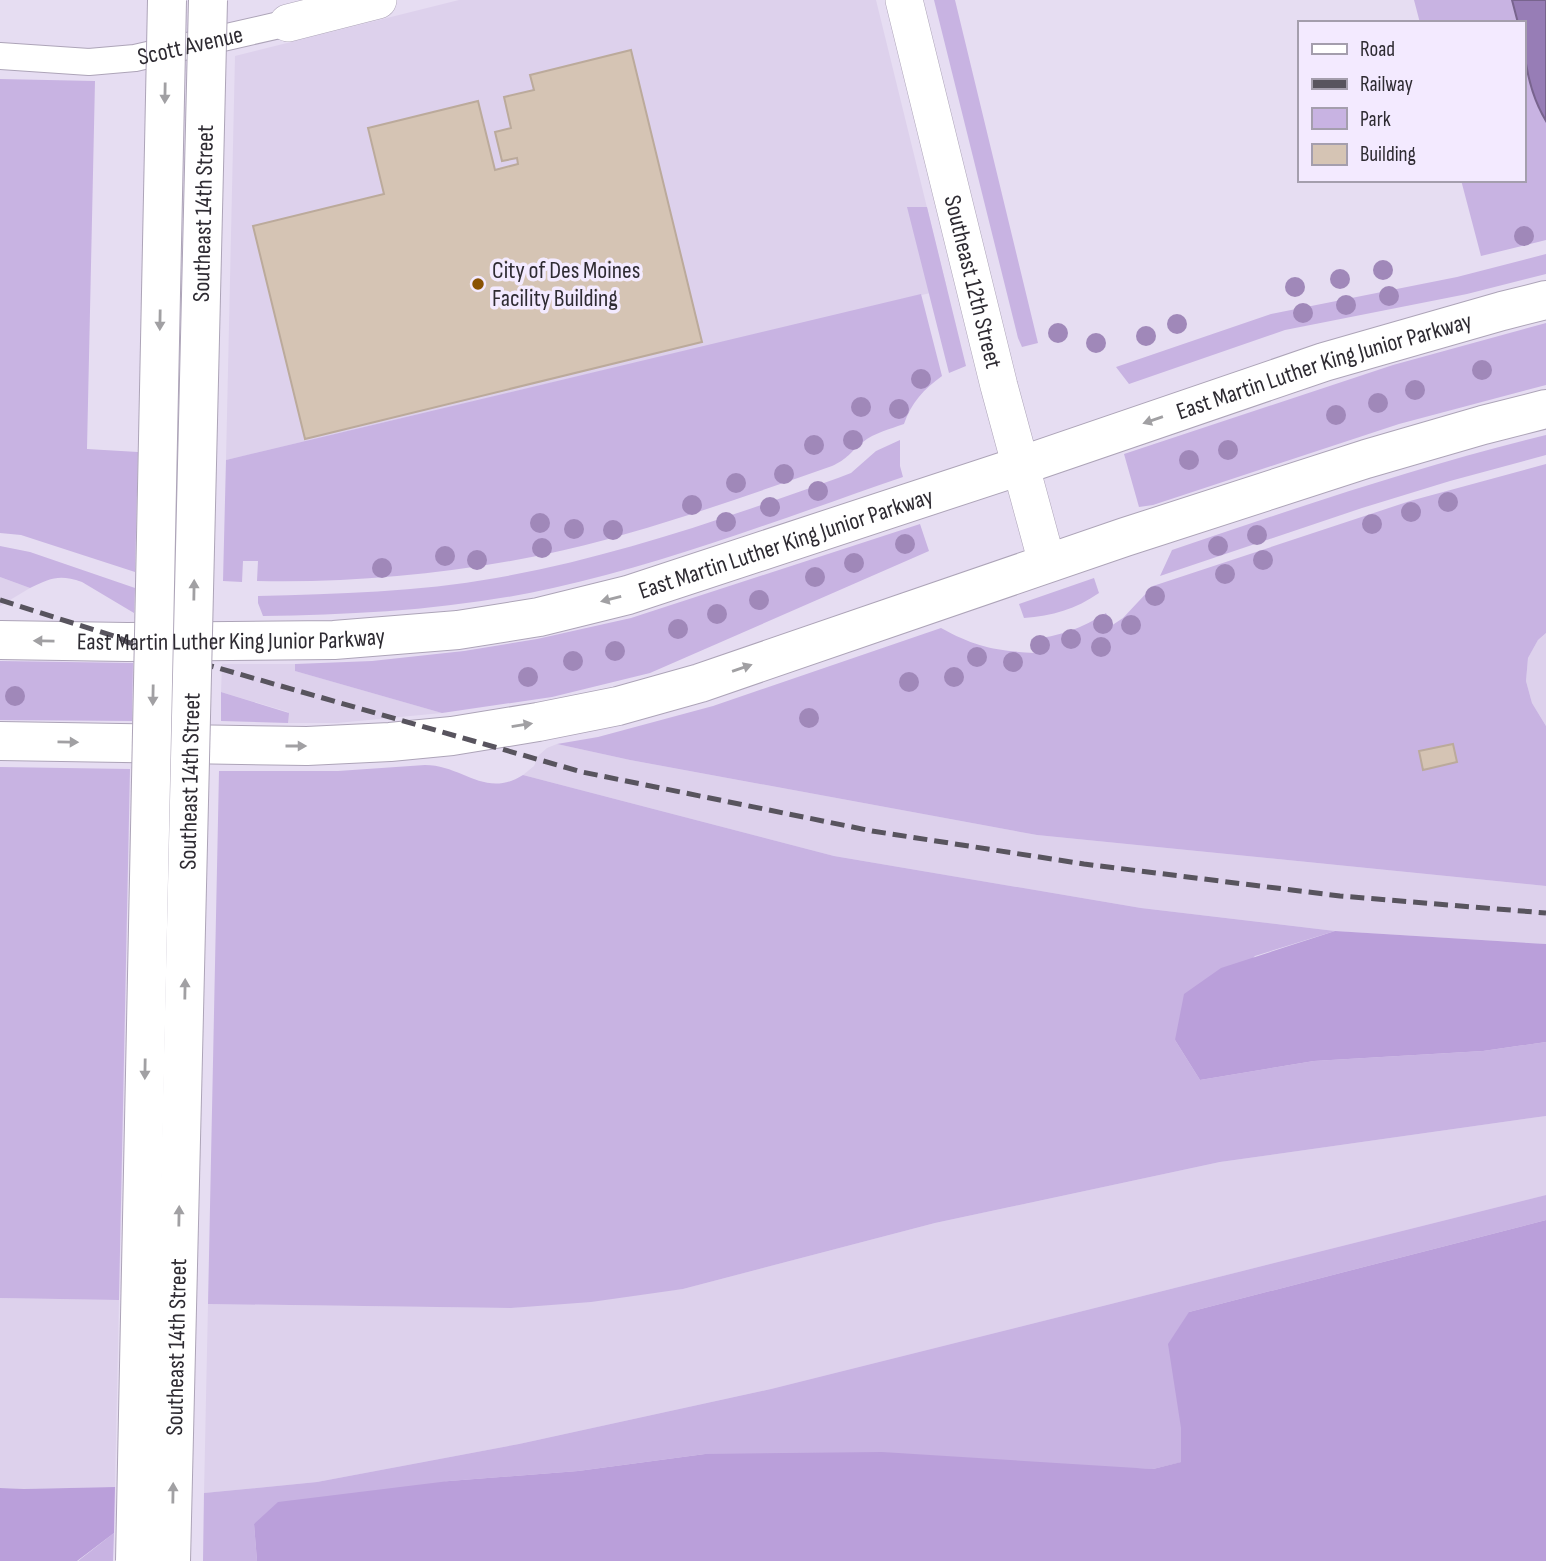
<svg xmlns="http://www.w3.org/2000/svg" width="1546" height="1561" font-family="'Sofia Sans Condensed',sans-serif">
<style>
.built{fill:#ddd1ec}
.green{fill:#c8b3e2}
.forest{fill:#ba9fda}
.water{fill:#977db6;stroke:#78648e;stroke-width:2}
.building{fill:#d5c4b4;stroke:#bbaa9b;stroke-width:2}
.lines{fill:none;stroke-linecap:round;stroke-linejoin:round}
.street-casing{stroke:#ada4b8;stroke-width:28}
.secondary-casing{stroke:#ada4b8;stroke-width:38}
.primary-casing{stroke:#ada4b8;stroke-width:40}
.street{stroke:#fff;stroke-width:26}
.secondary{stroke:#fff;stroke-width:37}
.primary{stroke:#fff;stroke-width:38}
.rail{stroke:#58545e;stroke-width:5;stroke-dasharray:14 7;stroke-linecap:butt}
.primary-bridge-casing{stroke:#ada4b8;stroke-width:40;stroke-linecap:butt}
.primary-bridge{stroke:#fff;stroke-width:38}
.tree{fill:#a088b9}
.oneway{fill:#a1a0a3}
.poi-dot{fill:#895204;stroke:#f3eaff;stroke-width:2.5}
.labels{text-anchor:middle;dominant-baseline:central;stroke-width:7;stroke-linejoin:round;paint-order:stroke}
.street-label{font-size:24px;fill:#2e2b32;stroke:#f3eaff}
.poi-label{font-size:24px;fill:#2e2b32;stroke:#f3eaff;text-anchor:start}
</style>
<rect width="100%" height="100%" fill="#e6ddf2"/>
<path class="built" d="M459,0H876L947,289L226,460L235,56Z
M0,577L30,588L0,606Z
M1546,633V726L1532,703L1526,681L1528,658L1538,640Z
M222,664H295V671L442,713L337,723H288V712L221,692Z
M557,744L630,760L1037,835L1546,886V944L1335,931L1141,908L834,856L523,775L534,766L539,755L547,748Z
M1546,1116V1195L771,1389L519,1444L317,1482L204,1493L208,1304L511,1308L683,1289L935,1223L1220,1162Z
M0,1298L119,1300L115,1487L24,1489L0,1488Z"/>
<path class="green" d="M934,0H955L1038,343L1022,347L1018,338Z
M1414,0H1546V240L1481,256L1461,180H1523V23H1420Z
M0,79L95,81L87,449L138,452L135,572L21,535L0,533Z
M907,207H927L966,366L949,373Z
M1546,254V274L1467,294L1285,330L1129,384L1116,367L1271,314L1457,277Z
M921,294L942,376C924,389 911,403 904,424C890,429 874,433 863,442C850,452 848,459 832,466C737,499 641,534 542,555C448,574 353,583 257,581L258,561H243L242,582L223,581L226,460Z
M1546,323V385L1399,424L1153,505L1139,507L1124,454L1393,365Z
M1546,435V455L1450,481L1362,508L1160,576L1172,550C1296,508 1419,466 1546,435Z
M900,440V466L903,477C789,516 671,562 553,588C460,609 359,615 263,616L258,603V596C338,594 418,592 496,578C614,557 726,518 838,478L851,473L876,451Z
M1546,464V633L1538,640L1528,658L1526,681L1532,703L1546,726V886L1037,835L630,760L557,744L598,737L713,706L941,628C975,647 997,651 1035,653L1031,639C1058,637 1083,628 1106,613L1111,626L1123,618L1153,586L1410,501Z
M920,524L929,551L650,673L552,697L442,713L295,671V664L372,661L464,651L537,639L631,618Z
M0,546L30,552L135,588L134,613L82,582C59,574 51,578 30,588L0,577Z
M1094,578L1099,593C1076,609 1052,616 1024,618L1019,604Z
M0,661L133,663L132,721L0,720Z
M221,692L289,713L288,723L221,721Z
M425,765C463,765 485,799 523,775L834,856L1141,908L1335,931L1255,956L1175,1040L1200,1080L1314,1061L1483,1051L1546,1042V1116L1220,1162L935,1223L683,1289L591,1302L511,1308L208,1304L219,771H338Z
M0,767L130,769L119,1300L0,1298Z
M1546,1195V1220L1189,1312L1181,1428L1182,1462L1153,1469L705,1454L578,1471L449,1481L254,1524L257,1561H203L204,1493L317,1482L519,1444L771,1389Z
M114,1533L113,1561H77H78Z"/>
<path class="forest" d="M1335,931L1546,944V1042L1483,1051L1314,1061L1200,1080L1175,1040L1184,994L1221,968Z
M1546,1220V1561H257L254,1524L278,1502L449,1481L578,1471L705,1454L882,1452L1153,1469L1181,1462V1428L1168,1344L1189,1312Z
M115,1487L114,1533L77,1561H0V1488L24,1489Z"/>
<path class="water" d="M1512,0H1546V121C1529,93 1523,56 1523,23H1518Z"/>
<path class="building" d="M631,50L702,342L305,439L253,226L384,194L368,128L478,101L495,170L518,164L517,158L502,161L495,132L511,128L504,97L534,90L530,75Z
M1453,744L1457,762L1423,770L1419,751Z"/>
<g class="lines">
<g class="street-casing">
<g id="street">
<path id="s1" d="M0,56L89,62L135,58L288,23"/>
</g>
</g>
<g class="secondary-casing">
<g id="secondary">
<path id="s2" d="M904,0L999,386L1047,563"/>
<path d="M288,23L378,0"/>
</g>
</g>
<g class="primary-casing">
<g id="primary">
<path id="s3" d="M0,640L127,642L334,640L458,630L539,617L628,595L1020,466L1324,362L1502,311L1546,300"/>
<path d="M0,741L307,746L390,742L452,736L538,722L618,706L700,683L1125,537L1366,459L1483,425L1546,409"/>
</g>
</g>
<use href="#street" class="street"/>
<use href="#secondary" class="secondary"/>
<use href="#primary" class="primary"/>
<path class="rail" d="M0,600L120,638L127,642L582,772L872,831L1084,864L1340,896L1546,913"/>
<g class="primary-bridge-casing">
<g id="primary-bridge">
<path d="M135,1561L167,0"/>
<path id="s4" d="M171,1561L208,0"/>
</g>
</g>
<use href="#primary-bridge" class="primary-bridge"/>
</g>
<g class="tree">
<circle cx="1524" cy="236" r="10"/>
<circle cx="1383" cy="270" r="10"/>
<circle cx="1340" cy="279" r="10"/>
<circle cx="1295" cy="287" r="10"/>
<circle cx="1389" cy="296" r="10"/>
<circle cx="1346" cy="305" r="10"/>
<circle cx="1303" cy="313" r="10"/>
<circle cx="1177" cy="324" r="10"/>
<circle cx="1058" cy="333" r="10"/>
<circle cx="1146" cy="336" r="10"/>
<circle cx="1096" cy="343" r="10"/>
<circle cx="1482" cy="370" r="10"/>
<circle cx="921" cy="379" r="10"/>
<circle cx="1415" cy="390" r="10"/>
<circle cx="1378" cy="403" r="10"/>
<circle cx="861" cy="407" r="10"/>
<circle cx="899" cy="409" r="10"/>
<circle cx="1336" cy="415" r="10"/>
<circle cx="853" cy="440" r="10"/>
<circle cx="814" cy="445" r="10"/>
<circle cx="1228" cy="450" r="10"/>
<circle cx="1189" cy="460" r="10"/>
<circle cx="784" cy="474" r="10"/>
<circle cx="736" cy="483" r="10"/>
<circle cx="818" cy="491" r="10"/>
<circle cx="1448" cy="502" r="10"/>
<circle cx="692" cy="505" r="10"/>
<circle cx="770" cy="507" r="10"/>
<circle cx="1411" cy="512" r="10"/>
<circle cx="726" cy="522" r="10"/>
<circle cx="540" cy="523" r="10"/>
<circle cx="1372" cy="524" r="10"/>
<circle cx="574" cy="529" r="10"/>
<circle cx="613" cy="530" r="10"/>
<circle cx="1257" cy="535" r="10"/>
<circle cx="905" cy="544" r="10"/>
<circle cx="1218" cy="546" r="10"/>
<circle cx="542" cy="548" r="10"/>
<circle cx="445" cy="556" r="10"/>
<circle cx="477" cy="560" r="10"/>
<circle cx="1263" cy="560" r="10"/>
<circle cx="854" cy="563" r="10"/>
<circle cx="382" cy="568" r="10"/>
<circle cx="1225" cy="574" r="10"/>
<circle cx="815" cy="577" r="10"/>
<circle cx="1155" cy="596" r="10"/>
<circle cx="759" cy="600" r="10"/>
<circle cx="717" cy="614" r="10"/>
<circle cx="1103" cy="624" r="10"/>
<circle cx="1131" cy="625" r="10"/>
<circle cx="678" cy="629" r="10"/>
<circle cx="1071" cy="639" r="10"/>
<circle cx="1040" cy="645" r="10"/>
<circle cx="1101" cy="647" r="10"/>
<circle cx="615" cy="651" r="10"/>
<circle cx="977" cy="657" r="10"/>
<circle cx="573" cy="661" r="10"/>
<circle cx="1013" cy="662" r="10"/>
<circle cx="528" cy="677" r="10"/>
<circle cx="954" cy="677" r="10"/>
<circle cx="909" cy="682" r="10"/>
<circle cx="15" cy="696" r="10"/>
<circle cx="809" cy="718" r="10"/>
</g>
<defs><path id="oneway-solid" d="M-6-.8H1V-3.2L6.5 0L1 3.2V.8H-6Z" transform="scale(1.75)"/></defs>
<g class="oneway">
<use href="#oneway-solid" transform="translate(165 93) rotate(91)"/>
<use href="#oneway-solid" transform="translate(160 320) rotate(91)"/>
<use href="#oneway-solid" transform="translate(1153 420) rotate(161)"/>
<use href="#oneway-solid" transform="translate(194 590) rotate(-89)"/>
<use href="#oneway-solid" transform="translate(611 599) rotate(166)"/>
<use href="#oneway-solid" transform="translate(44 641) rotate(-179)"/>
<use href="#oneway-solid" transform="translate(742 668) rotate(-19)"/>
<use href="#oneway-solid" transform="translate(153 695) rotate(91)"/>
<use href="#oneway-solid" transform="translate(522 725) rotate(-9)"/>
<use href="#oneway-solid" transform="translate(68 742) rotate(1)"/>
<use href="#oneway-solid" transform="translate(296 746)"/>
<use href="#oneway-solid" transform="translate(185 989) rotate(-89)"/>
<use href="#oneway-solid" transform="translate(145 1069) rotate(91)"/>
<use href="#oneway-solid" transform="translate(179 1216) rotate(-89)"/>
<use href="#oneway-solid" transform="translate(173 1493) rotate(-89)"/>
</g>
<circle class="poi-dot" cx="478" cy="284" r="7"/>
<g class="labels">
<g class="street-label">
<text stroke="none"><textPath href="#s1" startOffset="192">Scott Avenue</textPath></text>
<text stroke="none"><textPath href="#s4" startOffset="1348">Southeast 14th Street</textPath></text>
<text stroke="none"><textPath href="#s2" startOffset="290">Southeast 12th Street</textPath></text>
<text stroke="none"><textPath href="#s3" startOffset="1365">East Martin Luther King Junior Parkway</textPath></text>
<text stroke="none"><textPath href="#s3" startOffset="798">East Martin Luther King Junior Parkway</textPath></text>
<text stroke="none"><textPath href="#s3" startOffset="231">East Martin Luther King Junior Parkway</textPath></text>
<text stroke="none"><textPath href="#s4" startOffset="780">Southeast 14th Street</textPath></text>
<text stroke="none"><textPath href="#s4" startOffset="214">Southeast 14th Street</textPath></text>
</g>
<g class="poi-label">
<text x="492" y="270">City of Des Moines<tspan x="492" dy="28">Facility Building</tspan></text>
</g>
</g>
<rect x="1298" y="21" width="228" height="161" fill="#f3eaff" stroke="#a49ead" stroke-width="2"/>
<rect x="1312" y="44" width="35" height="10" fill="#ffffff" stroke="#a49ead" stroke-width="2"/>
<text x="1360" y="56" font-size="21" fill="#2e2b32">Road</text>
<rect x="1312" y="79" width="35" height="10" fill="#58545e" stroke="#a49ead" stroke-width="2"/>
<text x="1360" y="91" font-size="21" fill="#2e2b32">Railway</text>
<rect x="1312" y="108" width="35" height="21" fill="#c8b3e2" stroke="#a49ead" stroke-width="2"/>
<text x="1360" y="126" font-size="21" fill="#2e2b32">Park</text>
<rect x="1312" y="144" width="35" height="21" fill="#d5c4b4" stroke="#a49ead" stroke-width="2"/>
<text x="1360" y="161" font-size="21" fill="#2e2b32">Building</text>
</svg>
